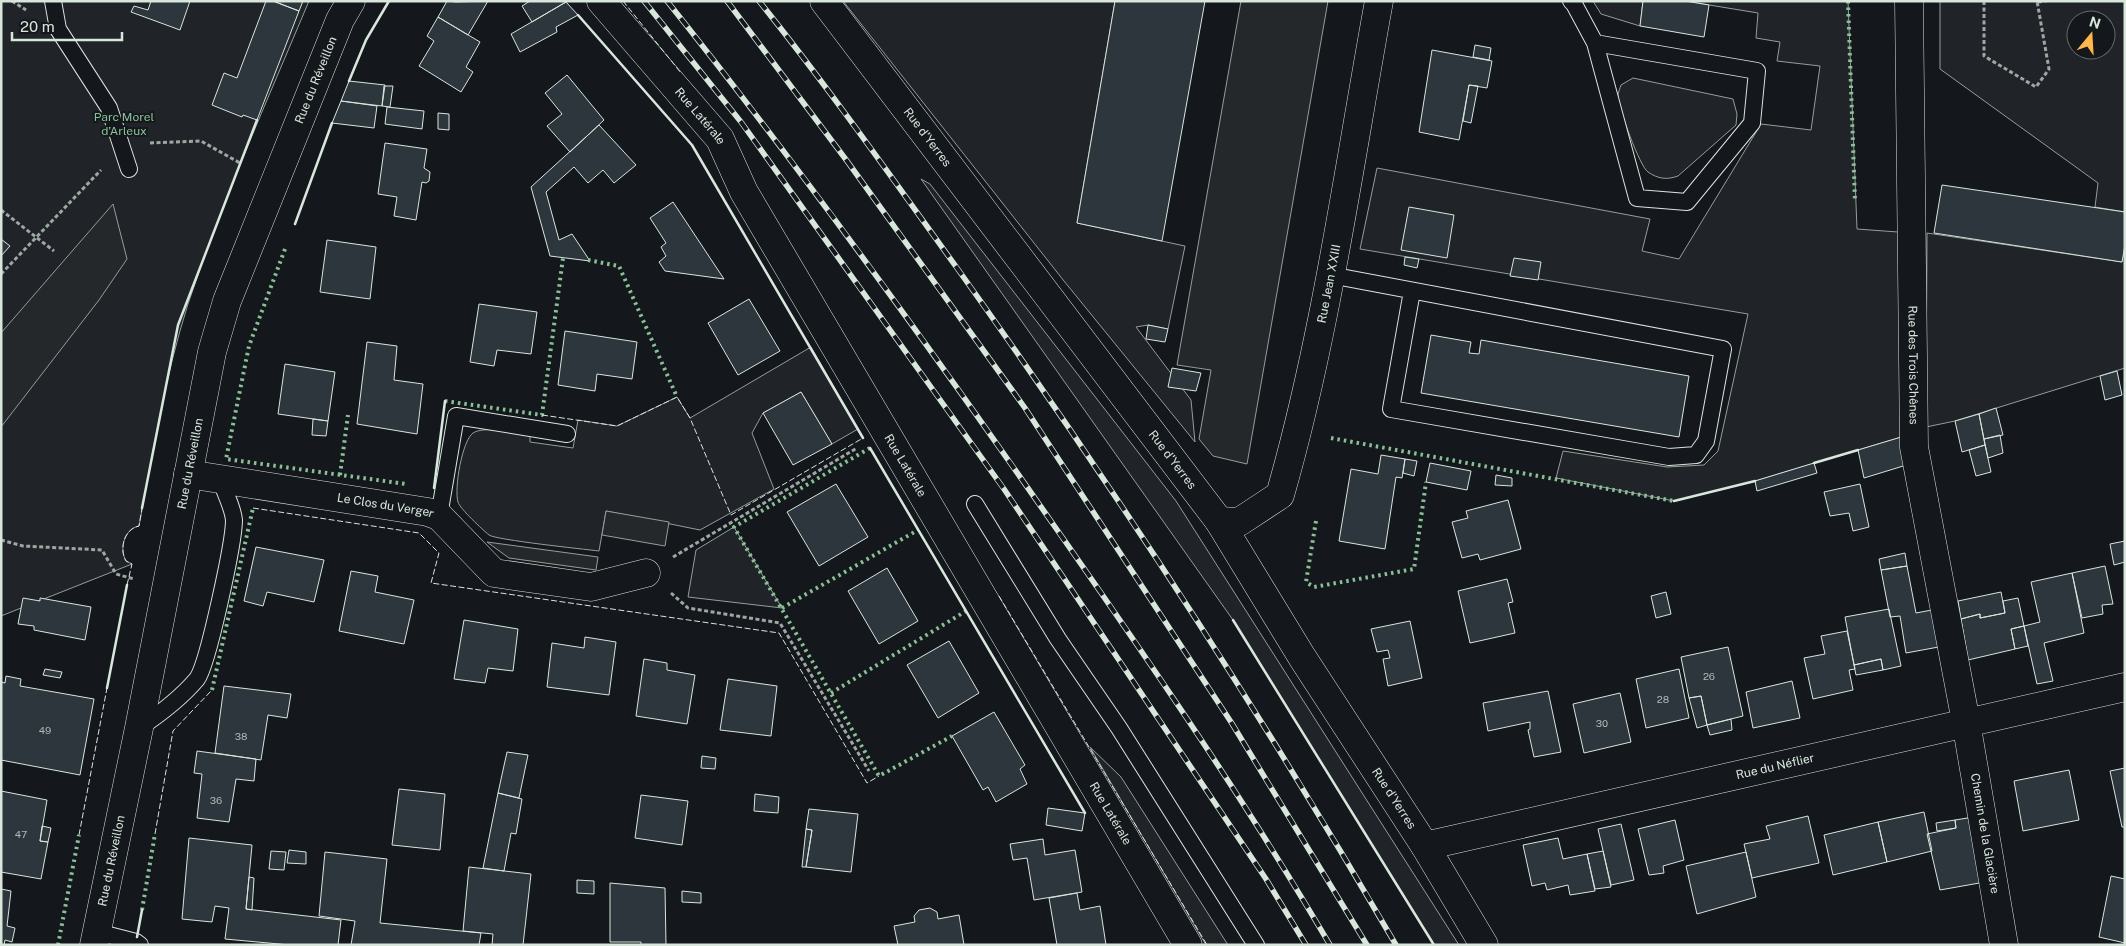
<svg xmlns="http://www.w3.org/2000/svg" width="2126" height="946" font-family="'Public Sans',sans-serif">
<style>
.green{fill:#202428;stroke:#939e99;fill-rule:evenodd}
.parking{fill:#24282b;stroke:#939e99}
.building{fill:#2c363c;stroke:#d8e6dc}
.lines{fill:none;stroke-linecap:round;stroke-linejoin:round}
.lane-casing{stroke:#d8e6dc;stroke-width:18}
.street-casing{stroke:#d8e6dc;stroke-width:29}
.path{stroke:#9da8a2;stroke-width:3;stroke-dasharray:4 2.5;stroke-linecap:butt}
.lane{stroke:#14181c;stroke-width:16}
.street{stroke:#14181c;stroke-width:28}
.rail-casing{stroke:#d8e6dc;stroke-width:5.5}
.rail{stroke:#14181c;stroke-width:4;stroke-dasharray:11;stroke-linecap:butt}
.hedge{stroke:#8ac095;stroke-width:4;stroke-dasharray:2.5 4;stroke-linecap:butt}
.fence{stroke:#d8e6dc;stroke-width:1;stroke-dasharray:6 2.5;stroke-linecap:butt}
.wall{stroke:#d8e6dc;stroke-width:2.5}
.labels{text-anchor:middle;dominant-baseline:central;stroke-width:4;stroke-linejoin:round;paint-order:stroke}
.number-label{font-size:10px;fill:#adbab4}
.street-label{font-size:12px;fill:#d8e6dc;stroke:#14181c}
.park-label{font-size:12px;fill:#8ac095;stroke:#14181c}
</style>
<rect width="100%" height="100%" fill="#14181c"/>
<path class="green" d="M1,1H309C267,101 222,201 188,304C165,376 153,452 139,526C124,529 119,549 126,561L132,564L1,616Z
M843,1H1115L1077,223L1185,246L1168,329L1148,325L1136,327L1191,400L1195,442L1064,281Z
M1593,1H1643L1640,26L1601,14Z
M1685,1H1848L1857,229L1898,232L1908,435L1755,481L1674,501L1556,478L1563,451L1667,467L1704,465L1718,451L1748,314L1360,249L1377,168L1650,219L1642,251L1679,259L1761,124L1811,130L1820,66L1777,61L1780,42L1756,38L1758,13Z
M1940,1H2125V212L2095,207L2098,183L1940,69ZM2076,20H2106V50H2076Z
M1633,78L1733,99L1737,114L1736,125L1678,176C1667,180 1658,179 1648,172C1640,167 1618,107 1618,96C1618,93 1620,88 1621,85Z
M921,179L930,184L1176,501L1459,945H1434L1233,620Z
M1927,233L2122,262L2125,245V368L1955,421L1926,427Z
M811,347L858,429L832,444L801,392L763,413L752,433L774,489L700,530L606,511L599,551C583,549 496,540 489,535C483,530 460,509 458,502C454,489 462,441 473,433C483,426 517,432 530,433V442L573,448L578,420L617,426L677,397L690,418Z
M734,527L782,608L688,597L696,550Z
M1090,747L1121,777L1228,945H1206Z"/>
<path class="parking" d="M1241,1H1328L1247,464L1213,456L1199,439L1211,370L1177,365Z
M113,204L127,259L99,300L1,427V333Z
M606,511L669,522L665,546L602,535Z
M487,542L598,557L596,570L509,558Z"/>
<path class="building" d="M151,1H190L180,30L131,12L134,6L148,10Z
M266,1H273L299,11L257,120L243,115L242,117L212,105L224,73L237,78Z
M273,1H303L299,11Z
M447,1L456,2L488,1L468,35L438,17Z
M530,1H565L566,2L532,22L522,6Z
M1115,1H1205L1162,241L1077,223Z
M1643,1H1685L1709,5L1704,37L1640,26Z
M566,2L578,15L556,27L557,32L520,52L511,34Z
M438,17L480,42L466,67L473,72L461,92L419,66L434,41L427,36Z
M1475,45L1491,48L1489,60L1473,57Z
M1432,50L1492,61L1487,88L1469,85L1459,140L1419,132Z
M567,75L604,120L570,152L547,126L562,114L545,93Z
M349,81L385,85L382,106L341,101Z
M1469,85L1478,86L1471,123L1463,121Z
M384,86H393L390,107L382,106Z
M341,101L377,106L374,128L332,123Z
M387,107L424,111L422,129L385,124Z
M438,113L449,114V130L438,129Z
M599,125L636,165L614,183L603,170L588,183L574,167L546,192L559,240L572,234L590,261L550,256L531,187Z
M385,143L427,149L424,168L430,172L429,181L426,183L422,182L416,220L394,216L397,197L378,194Z
M1942,185L2125,212V245L2122,262L1934,233Z
M673,202L724,279L665,271L659,262L666,256L661,247L666,243L650,218Z
M1409,207L1454,215L1447,258L1401,250Z
M1,239L10,246L1,256Z
M327,240L376,247L370,299L320,292Z
M1405,257L1419,259L1417,268L1404,265Z
M1514,258L1541,262L1538,280L1510,276Z
M749,299L780,351L738,375L708,323Z
M479,304L537,312L531,354L497,350L494,366L470,362Z
M1148,325L1168,329L1165,342L1146,339Z
M565,331L637,342L632,379L597,374L595,391L558,385Z
M1431,335L1471,342L1469,353L1479,354L1481,340L1689,376L1679,437L1421,393Z
M367,342L397,346L394,380L423,384L417,434L357,424Z
M285,364L335,372L328,421L278,414Z
M1172,368L1201,373L1196,391L1168,387Z
M2117,371L2122,395L2105,400L2100,376Z
M801,392L832,444L793,465L763,413Z
M1996,408L2003,435L1984,439L1979,414Z
M1979,414L1985,445L1962,452L1955,421Z
M313,419L328,421L326,436L312,435Z
M1908,435L1913,463L1864,478L1858,450Z
M2000,435L2003,453L1988,458L1984,439Z
M1985,445L1991,472L1976,476L1969,450Z
M1381,455L1405,459L1402,478L1396,477L1385,549L1339,541L1351,469L1378,474Z
M1405,459L1417,461L1414,476L1403,473Z
M1430,463L1471,471L1467,490L1426,482Z
M1814,463L1817,473L1757,491L1755,481Z
M1496,475L1512,478V486L1495,485Z
M836,484L868,537L819,566L787,512Z
M1860,484L1869,527L1853,531L1849,513L1830,516L1824,492Z
M1508,500L1521,549L1480,560L1478,554L1462,558L1452,522L1468,518L1466,511Z
M2125,541V562L2114,565L2110,544Z
M256,547L324,560L314,602L267,592L263,606L244,601Z
M1905,553L1907,566L1881,570L1879,559Z
M1907,566L1916,613L1937,609L1944,646L1906,653L1900,616L1890,617L1881,570Z
M2105,566L2113,604L2102,605L2103,614L2082,618L2072,573Z
M887,568L918,621L879,644L848,591Z
M351,571L378,576L375,592L414,600L404,644L339,631Z
M2072,573L2084,633L2044,643L2053,681L2037,684L2024,626L2040,622L2031,582Z
M1507,579L1513,602L1508,603L1515,633L1470,643L1458,591Z
M1666,592L1671,614L1656,618L1651,596Z
M2001,592L2005,613L1980,618V614L1961,619L1958,601Z
M23,598L40,601V598L91,607L85,640L34,630V626L18,624Z
M2018,598L2024,626L2011,629L2015,649L1968,660L1961,619L1980,614V618L2005,613L2003,601Z
M1889,609L1901,666L1883,670L1881,659L1854,665L1845,617Z
M464,620L518,629L513,671L488,668L485,683L454,679Z
M1410,621L1422,678L1388,686L1383,659L1390,658L1388,650L1377,652L1371,629Z
M2024,626L2028,646L2015,649L2011,629Z
M1847,631L1855,669L1849,670L1853,690L1813,699L1804,658L1825,654L1821,636Z
M585,637L616,642L609,695L547,687L552,643L584,648Z
M949,641L979,693L938,718L907,665Z
M1728,647L1743,716L1707,725L1701,696L1689,698L1681,657Z
M644,659L667,663V670L695,675L687,724L636,716Z
M1881,659L1883,670L1856,675L1854,665Z
M45,669L62,672L60,678L43,675Z
M1679,669L1689,718L1646,728L1636,679Z
M6,676L21,679L20,686L94,699L80,775L1,760V682L5,683Z
M728,679L777,686L771,736L720,730Z
M1792,681L1800,718L1753,728L1746,692Z
M224,686L291,694L287,718L268,715L261,760L215,753Z
M1548,691L1561,752L1534,757L1528,730L1530,729V722L1488,731L1483,703Z
M1620,693L1631,742L1584,753L1573,704Z
M1701,696L1707,725L1697,728L1689,698Z
M994,712L1025,765L1020,769L1027,784L996,802L988,787L983,790L952,736Z
M1731,719L1732,730L1710,735L1707,725Z
M197,751L256,759L254,781L236,779L229,822L197,818L202,774L194,773Z
M507,752L528,755L519,798L498,793Z
M702,756L716,758L715,769L701,768Z
M2125,768V827H2122L2110,771Z
M2069,770L2079,820L2023,831L2014,781Z
M399,789L445,794L440,850L392,845Z
M1,791L47,800L40,841L48,842L41,879L1,872Z
M498,793L522,799L516,834L511,833L504,871L483,868Z
M755,794L779,797L778,813L754,811Z
M641,795L688,801L682,845L635,838Z
M1048,808L1085,813L1082,831L1046,825Z
M809,809L858,814L851,872L806,867L812,830L806,829Z
M1924,812L1932,851L1887,862L1878,822Z
M1808,816L1819,863L1752,878L1744,844L1770,839L1766,826Z
M1974,817L1985,882L1940,890L1927,834L1956,828L1955,820Z
M1675,820L1684,860L1663,866L1664,873L1649,875L1638,829Z
M1955,820L1956,828L1937,831L1936,823Z
M1878,822L1887,862L1833,875L1824,835Z
M1621,824L1634,880L1611,885L1598,829Z
M42,826L51,828L48,842L40,841Z
M806,829L812,830L806,867H802Z
M189,838L252,845L246,909L341,920L338,945H290L225,939L229,908L215,906L212,922L182,919Z
M1558,838L1563,859L1587,854L1595,891L1570,895L1568,885L1547,890L1545,883L1532,886L1523,845Z
M1043,839L1045,855L1075,850L1082,892L1034,900L1027,858L1013,860L1010,844Z
M289,850L306,852V864L287,863Z
M271,851L286,852L284,870L269,869Z
M1603,851L1611,887L1595,889L1587,854Z
M325,852L387,859L380,923L481,933L479,945H351L355,921L319,916Z
M1746,852L1756,897L1697,914L1686,866Z
M469,867L531,874L523,945H492L493,934L463,931Z
M2111,876L2125,879V943L2099,937Z
M249,877L254,878L252,910L246,909Z
M577,880L594,881V894L577,893Z
M610,883L665,888L666,945H641V942H610Z
M1,889L11,891L7,926L15,928L12,942L5,940L4,945H1Z
M682,891L701,893V903L682,902Z
M1077,893L1080,910L1100,906L1106,945H1057L1049,898Z
M930,908L937,912L938,919L959,915L964,945H898L894,926L915,922L914,916L919,910Z"/>
<g class="lines">
<g class="lane-casing">
<path id="lane" d="M53,1L58,29L109,108L129,169
M1571,1L1574,4L1595,43L1637,198L1687,202L1752,123L1757,71L1595,43
M1330,275L1723,349L1706,441L1696,455L1669,457L1391,409L1412,291
M975,504L1058,639L1119,728L1256,945
M439,516L456,416L567,434
M139,728C160,714 180,699 197,679C208,664 234,542 234,520C233,508 225,493 221,481
M97,932L136,942L140,945"/>
</g>
<g class="street-casing">
<g id="street">
<path id="s1" d="M601,1L720,139L744,192L1188,945"/>
<path id="s2" d="M824,1L1219,521L1302,657L1425,846L1484,945"/>
<path id="s3" d="M1909,1L1914,447L1966,722L2004,945"/>
<path id="s4" d="M188,474L428,512L439,516L494,573L591,587L646,573"/>
<path id="s5" d="M1219,521L1239,522L1280,495C1326,335 1349,165 1379,1"/>
<path id="s6" d="M1425,846L2125,687"/>
<path id="s7" d="M94,945L139,728L212,352L227,301L340,20L351,1"/>
</g>
</g>
<path class="path" d="M12,1L26,10
M1984,1V56L2036,87L2049,69L2037,1
M2038,2L2046,1
M150,143L201,141L240,163
M1,210L54,251
M1,274L101,170
M1,540L23,546L102,550L116,574L134,579
M673,557L857,448
M671,593L688,608L780,623L869,771"/>
<use href="#lane" class="lane"/>
<use href="#street" class="street"/>
<g class="rail-casing">
<path id="rail" d="M644,1L741,122L1004,489L1266,879L1306,945
M667,1C802,170 929,346 1053,524C1149,661 1245,800 1330,945
M727,1L847,161L1025,408L1231,722L1367,945
M759,1C828,87 892,178 957,268C1113,486 1261,713 1396,945"/>
</g>
<use href="#rail" class="rail"/>
<path class="hedge" d="M1848,1L1855,201
M285,249L249,346L226,459L406,484
M588,260L619,266L677,397
M445,401L542,415L563,258L566,259
M1331,438L1674,501
M870,448L734,527L879,776L952,736
M340,475L348,415
M1316,521L1306,582L1314,587L1414,569L1426,482
M782,608L918,530
M212,690L253,508
M831,693L966,611
M142,910L155,834
M58,945L79,835"/>
<path class="fence" d="M623,1L681,73
M542,415L617,426L677,397L690,418L731,515L863,438
M253,508L419,533L439,553L431,583L779,633L867,783L879,776
M127,585L132,564L126,561C119,549 124,529 139,526L142,508
M999,596L1207,945
M155,834L173,731L212,690
M79,835L107,688"/>
<path class="wall" d="M578,15L692,145L863,438
M349,81L366,40L389,1
M295,224L332,123
M870,448L1085,813
M1814,463L1858,450
M434,488L445,401
M1674,501L1755,481
M142,508L178,325L257,120
M1233,620L1434,945
M107,688L127,585
M137,937L142,910"/>
</g>
<g class="labels">
<g class="number-label">
<text x="1709" y="676">26</text>
<text x="1663" y="699">28</text>
<text x="1602" y="723">30</text>
<text x="45" y="730">49</text>
<text x="241" y="736">38</text>
<text x="216" y="800">36</text>
<text x="21" y="834">47</text>
</g>
<g class="street-label">
<text stroke="none"><textPath href="#s7" startOffset="896">Rue du Réveillon</textPath></text>
<text stroke="none"><textPath href="#s1" startOffset="152">Rue Latérale</textPath></text>
<text stroke="none"><textPath href="#s2" startOffset="171">Rue d'Yerres</textPath></text>
<text stroke="none"><textPath href="#s5" startOffset="286">Rue Jean XXIII</textPath></text>
<text stroke="none"><textPath href="#s3" startOffset="364">Rue des Trois Chênes</textPath></text>
<text stroke="none"><textPath href="#s2" startOffset="576">Rue d'Yerres</textPath></text>
<text stroke="none"><textPath href="#s7" startOffset="491">Rue du Réveillon</textPath></text>
<text stroke="none"><textPath href="#s1" startOffset="558">Rue Latérale</textPath></text>
<text stroke="none"><textPath href="#s4" startOffset="200">Le Clos du Verger</textPath></text>
<text stroke="none"><textPath href="#s6" startOffset="359">Rue du Néflier</textPath></text>
<text stroke="none"><textPath href="#s2" startOffset="981">Rue d'Yerres</textPath></text>
<text stroke="none"><textPath href="#s1" startOffset="962">Rue Latérale</textPath></text>
<text stroke="none"><textPath href="#s3" startOffset="839">Chemin de la Glacière</textPath></text>
<text stroke="none"><textPath href="#s7" startOffset="86">Rue du Réveillon</textPath></text>
</g>
<g class="park-label">
<text x="124" y="117">Parc Morel<tspan x="124" dy="14">d’Arleux</tspan></text>
</g>
</g>
<rect width="2126" height="946" fill="none" stroke="#d8e6dc" stroke-width="5"/>
<g transform="translate(2091 35) rotate(18)"><circle r="24" fill="#14181c" stroke="#626a69"/>
<path d="M0-4L9 19L0 12L-9 19Z" fill="#ffb74d"/>
<text y="-8" font-size="14" font-weight="bold" text-anchor="middle" fill="#d8e6dc">N</text>
</g>
<path d="M12 32v8h110v-8" fill="none" stroke="#d8e6dc" stroke-width="2.5"/>
<text x="20" y="32" font-size="15" fill="#d8e6dc" stroke="#14181c" stroke-width="4" paint-order="stroke">20 m</text>
</svg>
